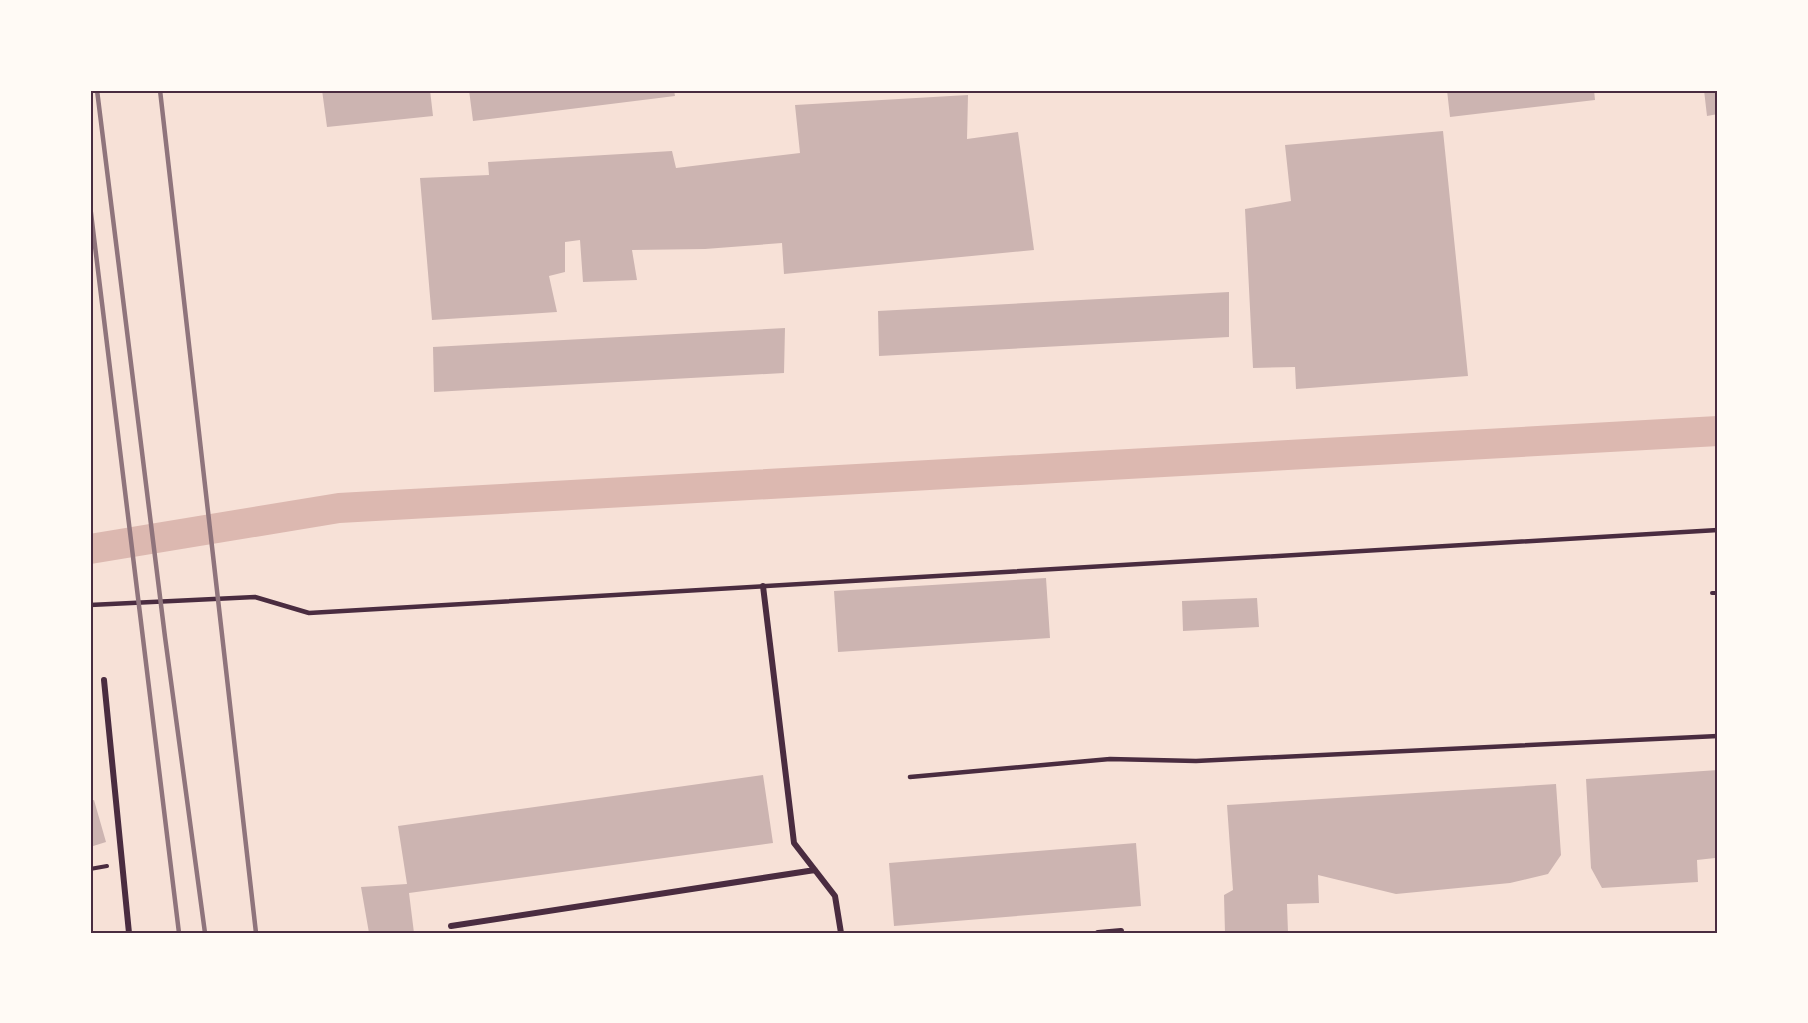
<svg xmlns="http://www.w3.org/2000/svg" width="1808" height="1023" font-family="Commissioner,sans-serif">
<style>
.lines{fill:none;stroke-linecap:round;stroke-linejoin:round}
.canal{stroke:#dcb8b0;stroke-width:30}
.building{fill:#ccb4b1}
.path{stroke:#4a2c40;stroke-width:4}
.service{stroke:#4a2c40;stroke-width:4.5}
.minor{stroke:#4a2c40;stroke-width:6}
.rail{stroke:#8f747c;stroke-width:4.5}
.neatline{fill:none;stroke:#4a2c40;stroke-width:2}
</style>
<rect width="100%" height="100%" fill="#f7e1d7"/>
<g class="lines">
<path class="canal" d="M90,549L339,508L1718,431"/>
</g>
<path class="building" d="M322,90H430L433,116L327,127Z
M469,90H674L675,96L473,121Z
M1447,90H1594L1595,100L1450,117Z
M1704,90H1718V114L1707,116Z
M968,95L967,139L1018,132L1034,250L784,274L782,243L705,249L632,250L637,280L583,282L580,240L565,242V272L549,276L557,312L432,320L420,178L489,175L488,162L672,151L676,168L800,153L795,105Z
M1443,131L1468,376L1296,389L1295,367L1253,368L1245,209L1291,201L1285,145Z
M1229,292V337L879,356L878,311Z
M785,328L784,373L434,392L433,347Z
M1046,578L1050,638L838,652L834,591Z
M1257,598L1259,627L1183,631L1182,601Z
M1718,770V878H1716L1715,858L1697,860L1698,882L1602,888L1591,868L1586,779Z
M763,775L773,843L409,893L414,933H369L361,887L407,884L398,826Z
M1556,784L1561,855L1548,874L1510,883L1396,894L1318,875L1319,903L1287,904L1288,933H1225L1224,895L1233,890L1227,805Z
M94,800L106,842L90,847V801Z
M1136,843L1141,906L894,926L889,863Z"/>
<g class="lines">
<path class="path" d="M1712,593H1718
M90,869L107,866"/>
<path class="service" d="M90,605L255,597L309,613L1718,530
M910,777L1110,759L1196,761L1718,736"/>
<path class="minor" d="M763,586L794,843L835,896L841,933
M104,680L129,933
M451,926L815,870
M1098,933L1121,931"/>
<path class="rail" d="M97,90L165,637L205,933
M160,90L256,933
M90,205L179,933"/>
</g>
<rect width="1808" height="1023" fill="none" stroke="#fffaf5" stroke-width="183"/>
<rect x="92" y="92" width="1624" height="840" class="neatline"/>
</svg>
